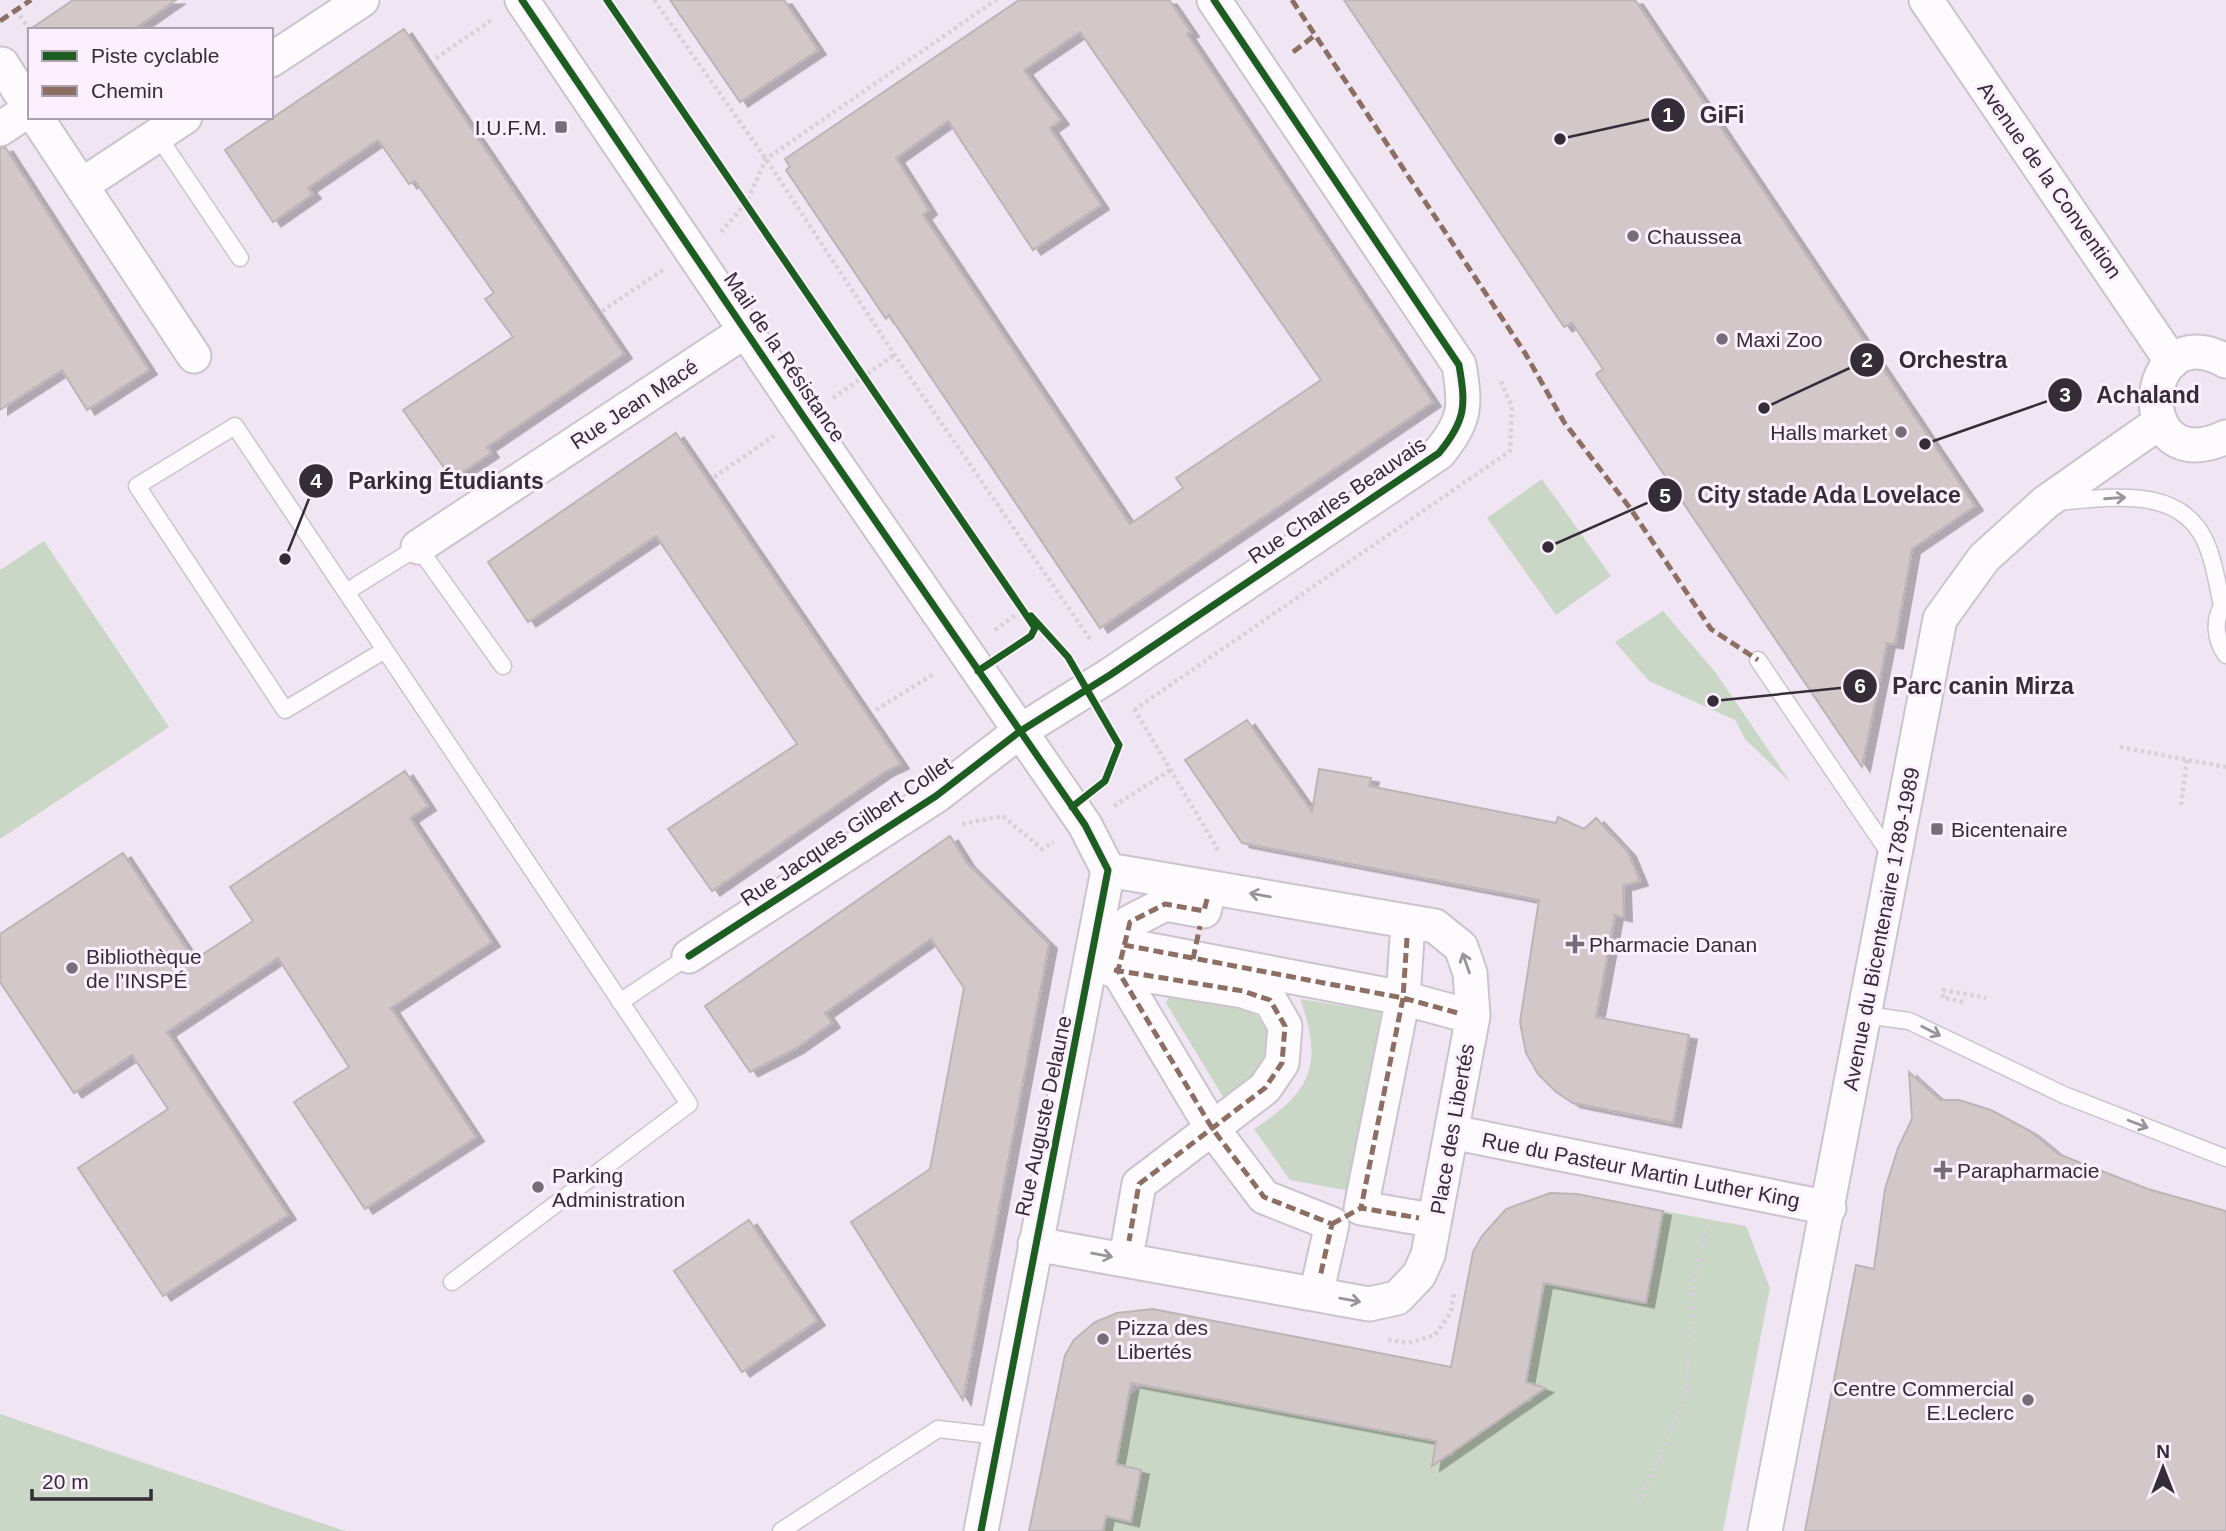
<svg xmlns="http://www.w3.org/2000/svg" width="2226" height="1531" font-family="Helvetica,sans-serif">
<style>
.green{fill:#cad7c6}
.building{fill:#d2c8ca;stroke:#bdb4b7;stroke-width:2;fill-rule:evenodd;filter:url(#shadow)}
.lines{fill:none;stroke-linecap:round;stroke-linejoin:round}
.lane-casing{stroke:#ccc3ce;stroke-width:19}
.street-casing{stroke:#ccc3ce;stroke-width:37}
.path{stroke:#d6d3d8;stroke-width:4.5;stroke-dasharray:3.5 3.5;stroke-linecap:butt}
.lane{stroke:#fdfbfd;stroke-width:16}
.street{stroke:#fdfbfd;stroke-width:33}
.quiet{stroke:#8d6e63;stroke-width:5;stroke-dasharray:10 5;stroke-linecap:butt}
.cycleway-casing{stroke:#fceffe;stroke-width:11}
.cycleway{stroke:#1b5e20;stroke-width:7}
.oneway{stroke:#98949a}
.poi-dot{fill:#766d78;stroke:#fceffe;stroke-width:2.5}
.labels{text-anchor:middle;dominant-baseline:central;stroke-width:6;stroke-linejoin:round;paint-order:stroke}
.poi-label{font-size:21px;fill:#342c36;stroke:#fceffe;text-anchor:start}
.street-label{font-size:21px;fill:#342c36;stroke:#fceffe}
.leader{fill:none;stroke:#342c36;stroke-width:2.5}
.callout-dot{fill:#342c36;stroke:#fceffe;stroke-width:2.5}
.mark-label{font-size:21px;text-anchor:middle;font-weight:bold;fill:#fff}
.callout-label{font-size:23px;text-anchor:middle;font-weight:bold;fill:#342c36;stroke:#fceffe;stroke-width:6;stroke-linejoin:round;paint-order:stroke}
</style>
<defs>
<filter id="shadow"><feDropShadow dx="8" dy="4.5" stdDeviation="0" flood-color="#0004"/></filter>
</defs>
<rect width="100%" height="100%" fill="#f0e5f2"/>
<path class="green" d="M1542,479L1611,576L1556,615L1487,518Z
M44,541L169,727L0,839V570Z
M1663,611L1716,673L1791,783L1745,739L1735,720L1649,681L1615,642Z
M1169,997L1252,1010L1270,1032C1268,1073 1258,1077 1225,1100L1166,1003Z
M1300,999L1381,1012L1350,1191L1290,1180L1254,1129C1311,1092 1324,1065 1300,999Z
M1663,1211L1746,1226L1770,1288L1723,1531H1103L1106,1516L1131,1521L1141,1470L1116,1464L1128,1396L1143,1386L1436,1441L1434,1452L1453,1456V1451L1524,1402H1531L1534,1385L1526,1382L1545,1281L1645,1303Z
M0,1414L345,1531H0Z"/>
<path class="building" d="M73,0H176L133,30H29Z
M670,0H784L818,50L740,102Z
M1019,0H1169L1191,32L1187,34L1433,402L1100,628L889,315L886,319L786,170L790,167L785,159ZM1080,32L1321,380L1176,478L1183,488L1130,524L923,215L929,210L896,158L948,121L1033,250L1101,205L1050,128L1061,120L1024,70Z
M1344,0H1635L1765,193L1975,506L1912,549L1895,644L1887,643L1862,767L1596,374L1603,369L1572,323L1564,327Z
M404,29L624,354L487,447L491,453L452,479L403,410L513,337L485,299L494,293L415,181L409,184L378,140L308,188L313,194L273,222L225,150Z
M5,147L149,370L87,410L62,370L0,410V148Z
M676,433L901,764L886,771L712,891L668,829L797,744L656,536L528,622L488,562Z
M1247,720L1312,812L1319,769L1371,778L1369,786L1556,823L1558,817L1584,829L1596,818L1628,852L1640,881L1623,886L1624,917L1615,915L1596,1017L1689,1035L1673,1123L1573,1103L1556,1092L1538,1074L1526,1053L1520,1022L1539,900L1242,843L1185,760Z
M405,771L428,806L410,818L492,942L391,1008L476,1137L365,1209L294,1102L349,1067L278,958L167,1032L288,1215L163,1296L78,1168L168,1109L132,1055L74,1093L0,982V934L123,853L194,960L253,921L230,887Z
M950,836L967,863L1049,944L963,1400L851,1222L930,1169L964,988L931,939L825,1013L832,1023L795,1049L750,1072L705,1006Z
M1909,1072L1940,1100H1959L1991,1110L2030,1131L2058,1154L2148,1189L2226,1211V1531H1805L1856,1265L1874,1269L1885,1189L1898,1148L1912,1119Z
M1550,1193L1577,1194L1663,1211L1646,1303L1544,1283L1526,1382L1545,1388L1432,1466L1436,1441L1131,1383L1116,1464L1141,1470L1131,1522L1106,1516L1103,1531H1029L1065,1355L1074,1340L1095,1322L1117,1313L1153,1309L1451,1367L1473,1252L1482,1236L1506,1209Z
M749,1220L817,1321L742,1372L674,1271Z"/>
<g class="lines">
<g class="lane-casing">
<path id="lane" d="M158,136L240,258
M2056,502C2109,498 2185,483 2208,548C2215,566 2218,587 2222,606
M346,592L418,547L503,666
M2226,602C2212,617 2215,639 2226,655
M385,650L285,710L137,486L235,426L689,1104L452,1282
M1758,660L1892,857
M620,1002L689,956
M1865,1015L1909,1021L2064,1095L2226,1158
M781,1531L938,1429L999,1436"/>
</g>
<g class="street-casing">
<path id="street" d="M522,0L803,416L1085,825L1108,870L981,1531
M1926,0L2172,362
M271,60L362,0
M2,64L30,108
M36,117L194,356
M0,129L30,109
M82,185L185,117
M2226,361C2138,312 2128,483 2226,437
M418,547L745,331
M1207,899L1204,911L1165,904L1130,922L1118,971L1212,1128L1264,1197L1332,1224L1320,1277
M1407,938L1403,998L1361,1208L1419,1218
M1124,945L1403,998L1458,1013
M689,956L936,796L1019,732L1110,675L1439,453C1466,420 1466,406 1459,365L1214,0
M1112,970L1243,991L1270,1000L1285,1026L1282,1063L1265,1088L1139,1184L1129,1241
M1452,1132L1829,1208
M1035,1244L1369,1304L1397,1298L1419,1275L1428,1255L1473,1016L1470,973L1461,947L1435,926L1108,870
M1765,1531L1940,619L1984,558L2046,502L2160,422"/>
</g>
<path class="path" d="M654,0L766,159L894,354L1092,642
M16,10L30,30
M436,58L493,19
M721,232L746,203L766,159L996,0
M602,311L663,270
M833,398L894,355
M714,477L774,436
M995,630L1024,609
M1134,709L1217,848L1216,852
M876,710L935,673
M1134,710L1510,451L1512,407L1500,379
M2120,747L2226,767
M2181,805L2187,760
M1114,806L1172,769
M962,824L1003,816L1042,849L1054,842
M1963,1002L1943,998V990L1986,998
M1388,1340L1408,1343L1435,1335L1451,1312L1454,1293
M1639,1503L1686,1395L1694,1279L1708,1222"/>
<use href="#lane" class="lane"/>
<use href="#street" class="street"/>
<path class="quiet" d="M1292,0L1525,353L1564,422L1630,508L1711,629L1758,660
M0,21L31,0
M1293,52L1314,36
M1207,899L1204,911L1165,904L1130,922L1118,971L1212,1128L1264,1197L1332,1224L1320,1277
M1407,938L1403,998L1361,1208L1419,1218
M1124,945L1403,998L1458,1013
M1193,959L1200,926
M1114,970L1243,991L1270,1000L1285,1026L1282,1063L1265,1088L1139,1184L1129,1241
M1332,1224L1361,1208"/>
<g class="cycleway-casing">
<path id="cycleway" d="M522,0L803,416L1085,825L1108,870L981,1531
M607,0L1035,628L1031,636L978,671
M1031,616L1068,657L1119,745L1105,781L1072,807
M689,956L936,796L1019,732L1110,675L1439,453C1466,420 1466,406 1459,365L1214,0"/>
</g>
<use href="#cycleway" class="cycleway"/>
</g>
<defs><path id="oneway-shaft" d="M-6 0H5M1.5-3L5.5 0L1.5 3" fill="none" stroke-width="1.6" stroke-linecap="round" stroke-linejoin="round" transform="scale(1.75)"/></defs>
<g class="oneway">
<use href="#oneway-shaft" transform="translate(2115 498) rotate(-4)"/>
<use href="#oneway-shaft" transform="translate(1260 895) rotate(-170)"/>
<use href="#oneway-shaft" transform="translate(1466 963) rotate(-109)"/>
<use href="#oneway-shaft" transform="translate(1931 1031) rotate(27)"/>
<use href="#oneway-shaft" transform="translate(2138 1124) rotate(21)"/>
<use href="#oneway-shaft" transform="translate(1102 1255) rotate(10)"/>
<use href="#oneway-shaft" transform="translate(1350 1300) rotate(10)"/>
</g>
<g class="poi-dot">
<rect x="554" y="120" width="14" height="14" rx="3.5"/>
<circle cx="1633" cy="236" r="7"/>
<circle cx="1722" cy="339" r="7"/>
<circle cx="1901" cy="432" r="7"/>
<rect x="1930" y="822" width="14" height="14" rx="3.5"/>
<path d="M1571.5 933.5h7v7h7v7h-7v7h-7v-7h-7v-7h7z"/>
<circle cx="72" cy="968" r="7"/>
<path d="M1939.5 1159.5h7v7h7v7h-7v7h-7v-7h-7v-7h7z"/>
<circle cx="538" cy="1187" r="7"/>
<circle cx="1103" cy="1339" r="7"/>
<circle cx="2028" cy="1400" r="7"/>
</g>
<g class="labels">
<g class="poi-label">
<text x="547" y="127" text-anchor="end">I.U.F.M.</text>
<text x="1647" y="236">Chaussea</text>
<text x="1736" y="339">Maxi Zoo</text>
<text x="1887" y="432" text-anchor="end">Halls market</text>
<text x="1951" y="829">Bicentenaire</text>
<text x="1589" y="944">Pharmacie Danan</text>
<text x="86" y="956">Bibliothèque<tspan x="86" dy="24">de l’INSPÉ</tspan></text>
<text x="1957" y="1170">Parapharmacie</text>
<text x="552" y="1175">Parking<tspan x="552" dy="24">Administration</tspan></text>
<text x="1117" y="1327">Pizza des<tspan x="1117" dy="24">Libertés</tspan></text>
<text x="2014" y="1388" text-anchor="end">Centre Commercial<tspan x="2014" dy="24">E.Leclerc</tspan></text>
</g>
<g class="street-label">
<text transform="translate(2050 180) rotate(55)">Avenue de la Convention</text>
<text transform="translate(785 357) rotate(56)">Mail de la Résistance</text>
<text transform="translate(634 404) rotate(-33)">Rue Jean Macé</text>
<text transform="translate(1337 500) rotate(-34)">Rue Charles Beauvais</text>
<text transform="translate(846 831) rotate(-34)">Rue Jacques Gilbert Collet</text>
<text transform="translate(1881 929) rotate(-79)">Avenue du Bicentenaire 1789-1989</text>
<text transform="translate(1043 1116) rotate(-78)">Rue Auguste Delaune</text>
<text transform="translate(1452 1129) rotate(-80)">Place des Libertés</text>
<text transform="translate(1641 1170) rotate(11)">Rue du Pasteur Martin Luther King</text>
</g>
</g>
<path class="leader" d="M1560 139L1668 115M1764 408L1867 360M1925 444L2065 395M285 559L316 481M1548 547L1665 495M1713 701L1860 686"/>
<g class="callout-dot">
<circle cx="1560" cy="139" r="7"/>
<circle cx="1764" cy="408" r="7"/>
<circle cx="1925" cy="444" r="7"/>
<circle cx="285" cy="559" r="7"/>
<circle cx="1548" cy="547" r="7"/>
<circle cx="1713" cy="701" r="7"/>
<circle cx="1668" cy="115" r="18"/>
<circle cx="1867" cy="360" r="18"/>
<circle cx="2065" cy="395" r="18"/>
<circle cx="316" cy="481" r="18"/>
<circle cx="1665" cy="495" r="18"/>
<circle cx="1860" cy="686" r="18"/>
</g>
<g class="mark-label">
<text x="1668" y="122">1</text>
<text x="1867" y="367">2</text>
<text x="2065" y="402">3</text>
<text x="316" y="488">4</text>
<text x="1665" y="503">5</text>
<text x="1860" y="693">6</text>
</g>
<g class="callout-label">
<text x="1722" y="123">GiFi</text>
<text x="1953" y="368">Orchestra</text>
<text x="2148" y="403">Achaland</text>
<text x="446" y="489">Parking Étudiants</text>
<text x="1829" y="503">City stade Ada Lovelace</text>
<text x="1983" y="694">Parc canin Mirza</text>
</g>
<rect x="28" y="28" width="245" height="91" fill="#fceffe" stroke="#aca1ae" stroke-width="2"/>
<rect x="42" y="51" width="35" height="10" fill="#1b5e20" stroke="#aca1ae" stroke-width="2"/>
<text x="91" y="63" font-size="21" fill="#342c36">Piste cyclable</text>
<rect x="42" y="86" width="35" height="10" fill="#8d6e63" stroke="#aca1ae" stroke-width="2"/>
<text x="91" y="98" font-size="21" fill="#342c36">Chemin</text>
<g transform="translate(2163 1468)" stroke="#fceffe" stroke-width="5" paint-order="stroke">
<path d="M0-5L12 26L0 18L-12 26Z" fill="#342c36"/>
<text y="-10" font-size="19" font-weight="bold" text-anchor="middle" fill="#342c36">N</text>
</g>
<path d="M32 1489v10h119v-10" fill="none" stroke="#342c36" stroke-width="3.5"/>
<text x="42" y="1489" font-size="21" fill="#342c36" stroke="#fceffe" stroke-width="5" paint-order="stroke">20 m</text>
</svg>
